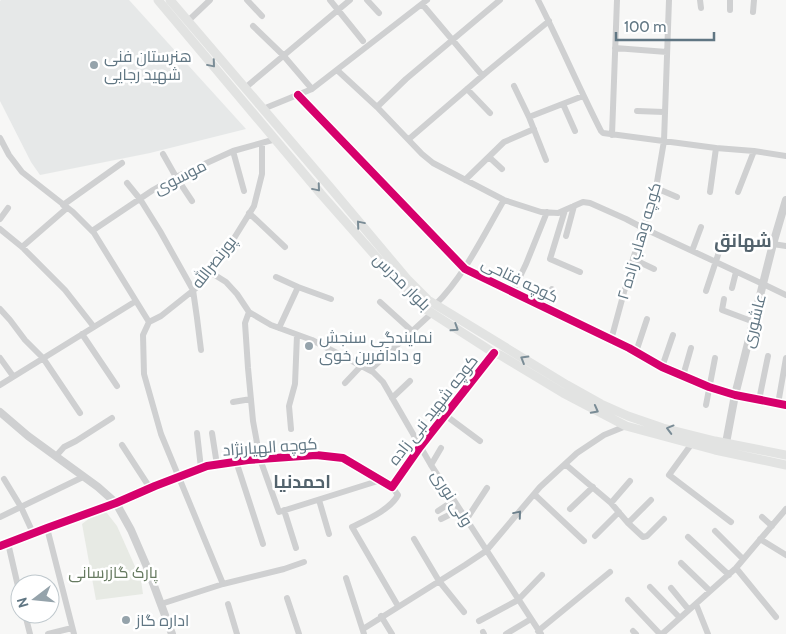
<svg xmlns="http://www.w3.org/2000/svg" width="786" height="634" font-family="Cabin,Cairo,sans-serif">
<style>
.built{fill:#e6e8e8}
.green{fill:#e7eae4}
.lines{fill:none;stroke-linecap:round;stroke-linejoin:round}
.minor{stroke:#cfd0d1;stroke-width:6}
.tertiary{stroke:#cfd0d1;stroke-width:8}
.secondary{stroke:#e2e3e2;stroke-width:9}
.cycleway-casing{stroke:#fff;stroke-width:11}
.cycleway{stroke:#d6006c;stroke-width:8}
.oneway{stroke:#7a8c96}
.oneway2{stroke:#6b7f8b}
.poi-dot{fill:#95a3ab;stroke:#fff;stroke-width:2}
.labels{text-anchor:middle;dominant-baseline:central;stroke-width:5;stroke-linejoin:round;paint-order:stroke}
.poi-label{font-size:16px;fill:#607683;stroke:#fff;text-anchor:start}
.street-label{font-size:16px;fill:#607683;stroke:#fff}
.park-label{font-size:16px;fill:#667a60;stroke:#fff}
.neighbourhood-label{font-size:18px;font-weight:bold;fill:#53636d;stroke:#fff}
</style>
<rect width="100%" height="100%" fill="#f7f7f6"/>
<path class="built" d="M1,0H129L246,129L150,153L40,175L31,162L0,101V1Z"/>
<path class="green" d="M103,508L117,526L141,580L143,594L96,600L82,524Z"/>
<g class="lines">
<path class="minor" d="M247,0L262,16
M330,0L363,41
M367,0L379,13
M538,0C560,43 579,88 601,131L603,133L716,148L754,151L786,156
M700,0L701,8
M422,4L482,75
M730,10V0
M753,12L754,0
M188,21L210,0
M253,26L283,55L312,89
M615,48L667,52
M337,70L377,107L422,154L433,163L504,200L541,212L558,213L583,202L590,203L626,219L643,228L763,284L786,295
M514,86L529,117L546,160
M245,88L350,0
M467,89L490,113
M298,95L465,269L629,348L662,367L695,381L709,387L735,395L786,405
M563,104L575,131
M377,107L406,79L500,0
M263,109L312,89L427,0
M637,111L664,112
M529,117L583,96
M612,135L617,0
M0,138L9,155L22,172L73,212L94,233L149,322
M409,139L488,71L549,21
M233,151L244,191
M163,154L176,177L192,201
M489,157L502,169
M465,180L504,142L534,129
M127,183L140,199L160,231L193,290L197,318L201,350
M656,188L677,197
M710,192L716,148
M738,192L754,151
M63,205L122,163
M565,210L550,259L580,272
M249,213L285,247
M0,219L8,208
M0,229L22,247L65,290L94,327
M92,231L153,190L176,177L233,151L276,139
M566,236L574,206
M773,244L786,246
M22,247L67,208
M692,251L701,227
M633,259L654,269
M210,272L226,282L237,294L249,312L271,325L312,340L373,372L383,382L431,465L541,634
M276,277L298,287
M732,288L736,272
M513,291L526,264L547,212
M706,291L725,234
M724,299L722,310L754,322
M380,302L412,331
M435,305C465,275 483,236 504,200
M546,307L552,289
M0,309L10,320L25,340L43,358L80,413
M249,312L245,323L248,368L253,421L260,459L279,512L381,480
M279,328L298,287L331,299
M82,334L117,386
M611,340L633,259L656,188L664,141L669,0
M636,352L647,319
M0,358L13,376
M662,367L673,335
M370,370L432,313
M683,376L691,348
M345,383L361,366
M0,385L136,301
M392,398L410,381
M759,400L768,356
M233,402L251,399
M778,404L786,358
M706,405L715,358
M445,415L480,441
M291,429L289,406L295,384L297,335
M197,433L201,468
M212,433L217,465
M693,442L669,475L731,522
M122,445L150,488
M56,456L64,447L76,441L112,418
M236,461L263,544
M565,464L611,503L628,523L643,537L647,536L664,519
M431,465L441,448
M4,479L21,507L33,533
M392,487L398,495C390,510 366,520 352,527L398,606
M534,494L584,541
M319,500L329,534
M611,503L630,481
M570,509L593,487
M284,510L296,548
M438,511L453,501
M0,517L83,477
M762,517L772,526
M441,519L459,510
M466,520L487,488
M628,523L651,500
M47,528L74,634
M715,531L743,559
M595,536L619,512
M688,537L729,575
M414,539L439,581L464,612
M760,539L786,555
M8,543L20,595
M0,546L47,528L116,503L155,486L207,466L248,460L316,455L343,458L392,487L420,447L494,353
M681,563L710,591
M736,568L776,617
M346,578L364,634
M223,584L161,434L144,374L143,335L149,322L161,316L200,285L228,248L254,206L262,174V143
M650,587L680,618
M671,588L689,610
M287,598L299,634
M628,600L660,634
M161,604L223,584L284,569L304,562
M228,604L237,634
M696,604L708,634
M25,614L30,634
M381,616L392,634
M479,621L518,600L542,575
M363,629L465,565L486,551L540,487L577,453L604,435L626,426
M538,631L610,572
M633,631L636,634
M483,632L484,634
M48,634L72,628
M506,634L531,619
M662,634L736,568L786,509"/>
<path class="tertiary" d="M0,412L28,436L98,487L116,503L131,530L147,567L172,634
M726,443L735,395L773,244L786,200"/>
<path class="secondary" d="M158,0L321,194L402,286L424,308L494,353L500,355L563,393L626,426L715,450L786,465
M170,0L329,186L407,279L428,300L567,385L601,404L628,416L663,428L715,441L786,455"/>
<g class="cycleway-casing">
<path id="cycleway" d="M298,95L465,269L629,348L662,367L695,381L709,387L735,395L786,405
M0,546L47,528L116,503L155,486L207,466L248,460L316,455L343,458L392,487L420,447L494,353"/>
</g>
<use href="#cycleway" class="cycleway"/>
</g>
<defs><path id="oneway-chevron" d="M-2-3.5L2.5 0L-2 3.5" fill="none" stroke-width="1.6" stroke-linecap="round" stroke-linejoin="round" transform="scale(1.25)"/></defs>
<g class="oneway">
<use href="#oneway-chevron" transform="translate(212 64) rotate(50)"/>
<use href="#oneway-chevron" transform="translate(317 188) rotate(50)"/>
<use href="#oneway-chevron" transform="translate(360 224) rotate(-130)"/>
<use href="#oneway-chevron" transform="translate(455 328) rotate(33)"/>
<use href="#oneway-chevron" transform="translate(524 359) rotate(-149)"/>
<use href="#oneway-chevron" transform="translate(595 410) rotate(28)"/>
<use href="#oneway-chevron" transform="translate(670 429) rotate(-165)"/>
</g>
<use class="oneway2" href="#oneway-chevron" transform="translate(518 514) rotate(-50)"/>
<g class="poi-dot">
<circle cx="94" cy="65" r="5"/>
<circle cx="309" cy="346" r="5"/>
<circle cx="126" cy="620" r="5"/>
</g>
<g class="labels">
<g class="poi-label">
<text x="104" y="56">هنرستان فنی<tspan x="104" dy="18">شهید رجایی</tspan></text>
<text x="319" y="337">نمایندگی سنجش<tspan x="319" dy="18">و دادآفرین خوی</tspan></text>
<text x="136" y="620">اداره گاز</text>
</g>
<g class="street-label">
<text transform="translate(180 177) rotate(-27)">موسوی</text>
<text transform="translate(639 241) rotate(-74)">کوچه وهاب زاده ۲</text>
<text transform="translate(214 262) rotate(-52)">پورنصرالله</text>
<text transform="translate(520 280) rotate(26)">کوچه فتاحی</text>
<text transform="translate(402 282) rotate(45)">بلوار مدرس</text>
<text transform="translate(754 321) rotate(-76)">عاشوری</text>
<text transform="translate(433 410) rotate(-52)">کوچه شهید نبی زاده</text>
<text transform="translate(270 447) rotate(-4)">کوچه الهیارنژاد</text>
<text transform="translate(452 498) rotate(58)">ولی نوری</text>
</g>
<g class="park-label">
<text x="113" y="572">پارک گازرسانی</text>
</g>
<g class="neighbourhood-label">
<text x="743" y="241">شهانق</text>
<text x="302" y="482">احمدنیا</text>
</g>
</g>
<g transform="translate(35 599) rotate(254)"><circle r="24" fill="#ffffff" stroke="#bfc8cd"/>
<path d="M0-4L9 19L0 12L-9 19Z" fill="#95a3ab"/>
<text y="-8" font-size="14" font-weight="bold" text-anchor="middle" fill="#607683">N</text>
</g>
<path d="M616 32v8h98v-8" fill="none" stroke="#607683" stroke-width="2.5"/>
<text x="624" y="32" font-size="15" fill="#607683" stroke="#ffffff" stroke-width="4" paint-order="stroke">100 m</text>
</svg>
